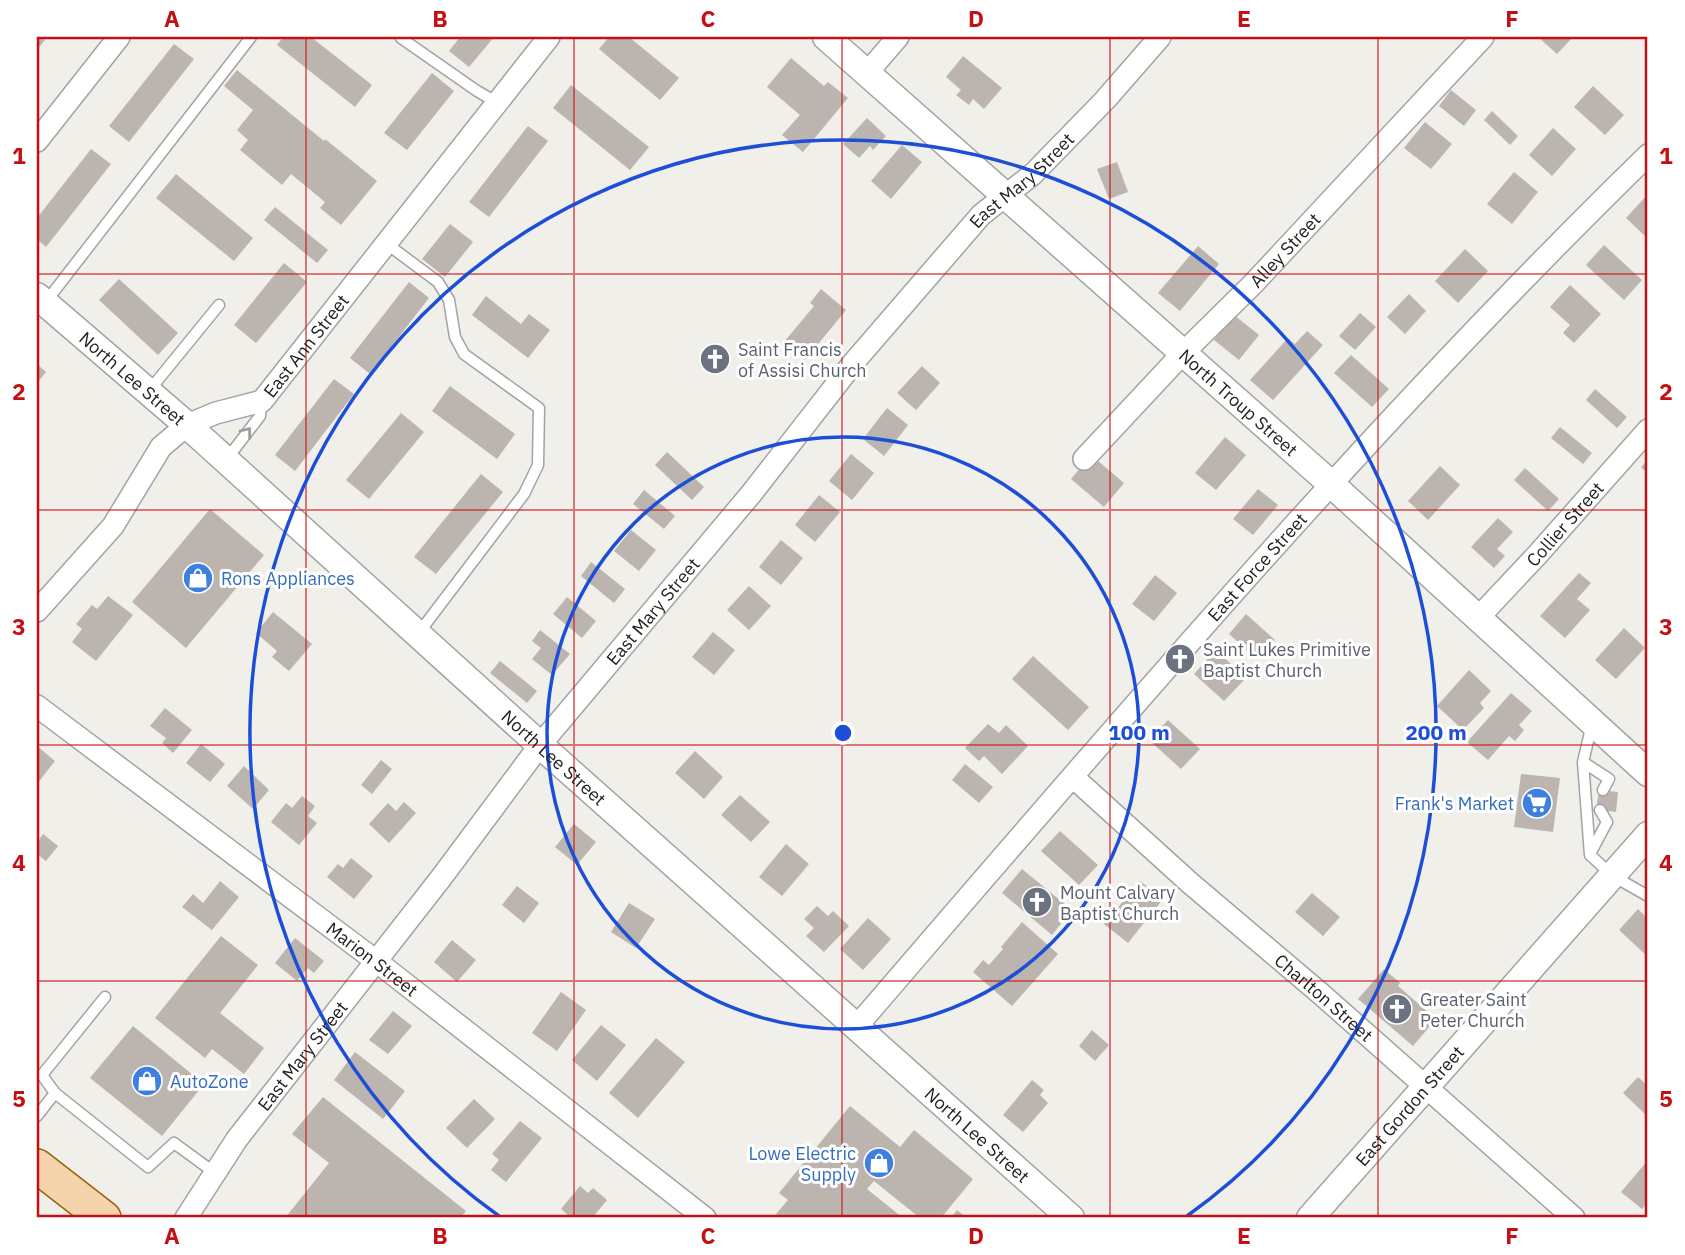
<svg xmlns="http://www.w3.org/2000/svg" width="1685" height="1255" font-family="'IBM Plex Sans',sans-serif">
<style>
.building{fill:#bbb4af}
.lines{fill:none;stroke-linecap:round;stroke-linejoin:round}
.service-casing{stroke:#a3a3a3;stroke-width:13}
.minor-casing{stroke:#a3a3a3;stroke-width:24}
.tertiary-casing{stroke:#a3a3a3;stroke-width:29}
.primary-casing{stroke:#94630c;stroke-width:36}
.service{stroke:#fff;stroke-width:10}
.minor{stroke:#fff;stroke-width:21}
.tertiary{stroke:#fff;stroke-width:26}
.primary{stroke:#f5d3ab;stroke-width:33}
.oneway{stroke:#9c9c9c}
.grid{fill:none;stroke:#c41015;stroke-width:2;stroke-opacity:0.55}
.ring{fill:none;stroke:#1d4ed8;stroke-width:3.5}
.labels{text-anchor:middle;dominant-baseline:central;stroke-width:6;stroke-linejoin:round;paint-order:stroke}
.street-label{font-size:18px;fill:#222;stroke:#fff}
.worship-label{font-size:18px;fill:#5b616d;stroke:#fff;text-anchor:start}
.shop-label{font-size:18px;fill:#366cbe;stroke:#fff;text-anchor:start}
.centre{fill:#1d4ed8;stroke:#fff;stroke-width:3.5}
.ring-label{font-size:21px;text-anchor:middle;font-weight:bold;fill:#1d4ed8;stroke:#fff;stroke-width:6;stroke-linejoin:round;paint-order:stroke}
.neatline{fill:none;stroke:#c41015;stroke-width:2.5}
.grid-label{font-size:23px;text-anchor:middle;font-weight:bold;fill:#c41015}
</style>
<rect width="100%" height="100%" fill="#f1efea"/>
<path class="building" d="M37,37L45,40L37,50Z
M283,37H311L372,85L355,107L277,45Z
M460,37H494L469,67L449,51Z
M609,37H629L679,78L660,100L599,49Z
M1538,37H1573L1557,54Z
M174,44L194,59L129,142L109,126Z
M963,56L1002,88L984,109L973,99L969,105L956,95L961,90L946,77Z
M791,58L824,86L828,82L848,98L803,152L782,135L800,115L767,87Z
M237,70L324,141L325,139L377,181L341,225L320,208L325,202L291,174L282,185L240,150L248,140L237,130L253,110L224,86Z
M432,73L454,91L407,150L384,133Z
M571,85L649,147L630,170L553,108Z
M1593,86L1624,115L1605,135L1574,107Z
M1451,90L1476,110L1464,126L1439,106Z
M1492,111L1518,136L1510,145L1484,120Z
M867,118L886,136L873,150L870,146L859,158L843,144Z
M1425,122L1452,144L1431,169L1404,148Z
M528,126L548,141L489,217L469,202Z
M1553,128L1576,149L1552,176L1529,155Z
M902,145L922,162L891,199L871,181Z
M91,149L111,164L46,247L37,239V218Z
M1117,162L1128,192L1109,199L1097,169Z
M1514,172L1538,192L1512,224L1487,204Z
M176,174L253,238L234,261L156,198Z
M1648,194V239L1626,218Z
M275,207L328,250L317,263L264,220Z
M450,224L473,242L445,277L422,259Z
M1604,245L1642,280L1624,300L1586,265Z
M1198,246L1219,264L1180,311L1158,293Z
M1465,249L1488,271L1458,303L1435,281Z
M284,263L307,282L256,343L234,325Z
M119,279L178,333L158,355L99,300Z
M409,282L429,298L370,374L350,358Z
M1570,285L1601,314L1574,343L1563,333L1570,325L1550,307Z
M821,289L846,310L805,360L784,342L814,306L810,303Z
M1409,294L1426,311L1405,334L1387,317Z
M486,296L521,324L529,314L550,330L528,358L472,315Z
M1360,313L1376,327L1355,350L1339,336Z
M1234,315L1259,335L1239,360L1214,340Z
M1307,331L1323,345L1273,400L1250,380L1288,338L1295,344Z
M1351,355L1389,389L1372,407L1334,373Z
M37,364L46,372L37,383Z
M922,366L940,383L916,410L897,393Z
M334,379L354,394L295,471L275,455Z
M450,386L515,434L497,459L432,411Z
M1595,389L1627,417L1617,428L1586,400Z
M887,408L908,425L884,456L863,439Z
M401,413L424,432L369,499L346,480Z
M1560,427L1592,453L1583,464L1551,438Z
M1225,437L1246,455L1216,490L1195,473Z
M667,452L704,487L692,500L655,465Z
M851,454L874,473L852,500L829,481Z
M1091,455L1124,483L1104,507L1071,479Z
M1648,460V474L1641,467Z
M1440,466L1460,485L1428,520L1408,501Z
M1525,468L1559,499L1548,511L1514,480Z
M481,474L503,492L436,574L414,557Z
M1258,489L1278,505L1253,535L1233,519Z
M644,490L675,516L664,529L633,504Z
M819,495L840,512L815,542L795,525Z
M210,509L264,555L186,648L132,602Z
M1498,518L1513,532L1497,549L1505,556L1494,568L1471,547Z
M631,530L656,550L639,571L614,551Z
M781,540L803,558L781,585L759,567Z
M591,562L625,589L614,603L581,576Z
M1579,573L1591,583L1577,599L1590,610L1565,638L1540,616Z
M1155,575L1177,593L1154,621L1132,604Z
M749,586L771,606L749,630L727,610Z
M108,596L133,615L96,661L72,642L82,629L76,624L92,605L97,609Z
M567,597L596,621L582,638L553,614Z
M273,612L312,644L289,671L272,657L277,651L256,633Z
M1246,614L1275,640L1257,659L1229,634Z
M1624,628L1645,648L1616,679L1595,660Z
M540,630L570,654L552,675L532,659L541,648L532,641Z
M713,632L735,650L714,675L692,657Z
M1216,650L1246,678L1224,701L1194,674Z
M1033,656L1089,707L1068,730L1012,679Z
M500,661L537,691L527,703L490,673Z
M1469,670L1491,691L1480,703L1484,708L1463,730L1437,706Z
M1511,693L1532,711L1519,725L1524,730L1515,741L1509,736L1488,760L1467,742Z
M165,708L192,730L173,753L162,743L166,738L150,726Z
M1168,720L1200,749L1181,769L1149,740Z
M988,724L999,733L1006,725L1028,746L1002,774L984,756L979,761L965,748Z
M201,744L225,764L210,782L186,763Z
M37,746L55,761L37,784Z
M695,751L723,777L704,799L675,773Z
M381,760L392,769L372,794L361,785Z
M965,764L993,787L979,803L952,780Z
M244,766L269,790L253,809L227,786Z
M1521,774L1560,778L1553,832L1514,827Z
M1599,790L1618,792L1616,812L1596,810Z
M740,795L770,822L751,842L721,815Z
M302,796L315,806L308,816L317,823L299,845L271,822L286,803L292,808Z
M404,802L416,813L389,843L369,824L388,803L396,811Z
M574,824L596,842L577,865L555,847Z
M1060,831L1098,865L1079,885L1041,851Z
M43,834L58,846L46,861L37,854V843Z
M786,844L809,864L782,896L759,877Z
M351,858L373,876L354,899L327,877L338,864L343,868Z
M1022,869L1072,910L1052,935L1002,893Z
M220,881L239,897L212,930L182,907L193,894L203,903Z
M1140,881L1163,899L1128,943L1104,924Z
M517,886L539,903L524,923L502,905Z
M1312,893L1340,917L1323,936L1295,912Z
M629,903L655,919L636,948L611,932Z
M817,906L828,916L833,911L849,926L824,952L806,936L814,928L804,919Z
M1638,909L1648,919V957L1619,930Z
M868,918L891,939L863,970L840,949Z
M1022,922L1058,954L1012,1006L973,972L983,960L989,965L1003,949L1001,947Z
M221,936L258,965L220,1013L264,1048L244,1074L212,1049L205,1058L155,1018Z
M295,938L324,961L314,973L308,968L297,981L275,963Z
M452,940L476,960L457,982L434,962Z
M1384,969L1400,983L1398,986L1436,1019L1413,1046L1358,999Z
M561,992L586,1010L557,1051L532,1033Z
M393,1011L412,1026L388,1054L369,1040Z
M601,1025L626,1045L597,1081L572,1060Z
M133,1026L204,1084L162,1136L90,1078Z
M1092,1030L1109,1045L1095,1061L1079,1046Z
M656,1038L685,1062L638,1118L609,1093Z
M355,1052L405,1091L383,1119L334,1080Z
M1638,1077L1648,1086V1110L1645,1114L1623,1093Z
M1032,1080L1044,1090L1040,1095L1048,1103L1023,1132L1003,1115Z
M323,1097L466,1211L460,1218H285L329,1163L292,1134Z
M474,1099L495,1119L467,1148L446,1128Z
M850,1106L900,1147L914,1130L973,1179L941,1218H920L874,1181L867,1189L903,1218H781L776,1214L788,1200L779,1193Z
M520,1121L542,1138L506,1182L491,1170L499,1160L492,1154Z
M1648,1160V1201L1642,1209L1621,1192Z
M580,1186L588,1193L593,1188L607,1200L592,1218H571L561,1209Z
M957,1210L967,1218H951Z"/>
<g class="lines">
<g class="service-casing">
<path id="service" d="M401,38L477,91L496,102
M387,244L438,282L449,300L455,337L464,354L539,408L538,465L524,494L418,634
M45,303L251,37
M148,392L219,305
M226,460L260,416L262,401
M1592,724L1583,762L1590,855L1613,876L1648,896
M1583,762L1609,779L1603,790
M1590,854L1607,822L1600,810
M55,1093L42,1075L105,997
M37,1116L55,1093L148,1167L174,1143L215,1173"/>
</g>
<g class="minor-casing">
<g id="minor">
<path d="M867,73L898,37"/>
<path d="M37,141L119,37"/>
<path id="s1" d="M1084,459L1184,352L1253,284L1483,37"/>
<path id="s2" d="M37,611L113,526L161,447L187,425L216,413L262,401L549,37"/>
<path id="s3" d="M1478,618L1538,554L1648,430"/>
<path id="s4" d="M37,706L376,961L705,1218"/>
<path id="s5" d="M1073,777L1190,883L1321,994L1574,1218"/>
<path id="s6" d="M857,1026C1113,729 1367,429 1648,155"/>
<path id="s7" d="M186,1218L237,1139L441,878L540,745L751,494L854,362L981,215L1033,174L1105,100L1160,37"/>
</g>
</g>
<g class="tertiary-casing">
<g id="tertiary">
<path id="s8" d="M826,37L1330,483L1648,773"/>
<path id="s9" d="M37,296L187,425L540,745L1071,1218"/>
<path id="s10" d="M1310,1218L1648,835"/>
</g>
</g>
<g class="primary-casing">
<path id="primary" d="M37,1166L104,1218"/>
</g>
<use href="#service" class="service"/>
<use href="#minor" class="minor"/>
<use href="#tertiary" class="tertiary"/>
<use href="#primary" class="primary"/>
</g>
<defs><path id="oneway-chevron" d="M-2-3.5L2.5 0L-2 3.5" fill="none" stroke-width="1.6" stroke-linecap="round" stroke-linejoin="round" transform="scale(1.75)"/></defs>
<use class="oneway" href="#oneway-chevron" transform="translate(247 432) rotate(-52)"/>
<path class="grid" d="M306,37V1218M574,37V1218M842,37V1218M1110,37V1218M1378,37V1218M37,274H1648M37,510H1648M37,745H1648M37,981H1648"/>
<g class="ring">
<circle cx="843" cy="733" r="296"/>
<path d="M499 1216A593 593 0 1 1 1187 1216"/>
</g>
<defs>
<g id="church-disc" transform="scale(1.575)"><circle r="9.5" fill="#6b7280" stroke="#fff"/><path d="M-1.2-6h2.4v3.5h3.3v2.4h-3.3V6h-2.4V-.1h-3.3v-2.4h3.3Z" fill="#fff"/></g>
<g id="shop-disc" transform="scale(1.575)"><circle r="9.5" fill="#3f7fe0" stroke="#fff"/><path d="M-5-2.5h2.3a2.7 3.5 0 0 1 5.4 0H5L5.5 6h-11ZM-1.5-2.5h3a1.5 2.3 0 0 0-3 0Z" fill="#fff"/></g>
<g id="supermarket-disc" transform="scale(1.575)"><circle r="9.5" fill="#3f7fe0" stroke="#fff"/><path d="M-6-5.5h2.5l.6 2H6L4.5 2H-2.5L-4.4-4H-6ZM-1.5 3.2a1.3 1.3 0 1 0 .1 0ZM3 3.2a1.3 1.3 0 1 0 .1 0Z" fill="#fff"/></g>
</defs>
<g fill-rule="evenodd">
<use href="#church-disc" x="715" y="359"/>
<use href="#shop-disc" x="198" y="578"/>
<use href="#church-disc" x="1180" y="659"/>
<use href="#supermarket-disc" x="1537" y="803"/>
<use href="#church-disc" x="1037" y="902"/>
<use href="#church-disc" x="1397" y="1009"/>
<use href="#shop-disc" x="147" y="1081"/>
<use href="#shop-disc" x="879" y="1163"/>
</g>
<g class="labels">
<g class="street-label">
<text stroke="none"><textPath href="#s7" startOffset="1334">East Mary Street</textPath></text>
<text stroke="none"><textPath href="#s1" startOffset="290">Alley Street</textPath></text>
<text stroke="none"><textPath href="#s2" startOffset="390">East Ann Street</textPath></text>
<text stroke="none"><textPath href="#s9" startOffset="126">North Lee Street</textPath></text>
<text stroke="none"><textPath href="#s8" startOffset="551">North Troup Street</textPath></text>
<text stroke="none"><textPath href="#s3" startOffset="128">Collier Street</textPath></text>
<text stroke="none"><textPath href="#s6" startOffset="609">East Force Street</textPath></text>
<text stroke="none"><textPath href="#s7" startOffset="766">East Mary Street</textPath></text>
<text stroke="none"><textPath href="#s9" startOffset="693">North Lee Street</textPath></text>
<text stroke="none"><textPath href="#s4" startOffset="420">Marion Street</textPath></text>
<text stroke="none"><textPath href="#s5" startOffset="334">Charlton Street</textPath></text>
<text stroke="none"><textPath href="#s7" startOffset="200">East Mary Street</textPath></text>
<text stroke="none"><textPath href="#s10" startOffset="150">East Gordon Street</textPath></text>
<text stroke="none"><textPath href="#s9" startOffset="1260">North Lee Street</textPath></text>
</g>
<g class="worship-label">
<text x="738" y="349">Saint Francis<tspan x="738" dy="21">of Assisi Church</tspan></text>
<text x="1203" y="649">Saint Lukes Primitive<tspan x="1203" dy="21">Baptist Church</tspan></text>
<text x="1060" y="892">Mount Calvary<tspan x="1060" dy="21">Baptist Church</tspan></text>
<text x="1420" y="999">Greater Saint<tspan x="1420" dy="21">Peter Church</tspan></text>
</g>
<g class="shop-label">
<text x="221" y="578">Rons Appliances</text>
<text x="1514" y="803" text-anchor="end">Frank's Market</text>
<text x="170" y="1081">AutoZone</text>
<text x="856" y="1153" text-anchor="end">Lowe Electric<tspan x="856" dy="21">Supply</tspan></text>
</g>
</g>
<circle cx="843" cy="733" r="10" class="centre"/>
<g class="ring-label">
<text x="1139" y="740">100 m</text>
<text x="1436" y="740">200 m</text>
</g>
<rect width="1685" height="1255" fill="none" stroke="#ffffff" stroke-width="77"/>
<rect x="38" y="38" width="1608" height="1178" class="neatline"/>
<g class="grid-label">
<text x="172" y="27">A</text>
<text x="440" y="27">B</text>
<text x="708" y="27">C</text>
<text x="976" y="27">D</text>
<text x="1244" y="27">E</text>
<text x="1512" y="27">F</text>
<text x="19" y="164">1</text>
<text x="1666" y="164">1</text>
<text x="19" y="400">2</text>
<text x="1666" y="400">2</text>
<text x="19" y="635">3</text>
<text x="1666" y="635">3</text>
<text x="19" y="871">4</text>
<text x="1666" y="871">4</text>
<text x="19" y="1107">5</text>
<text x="1666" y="1107">5</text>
<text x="172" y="1244">A</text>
<text x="440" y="1244">B</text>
<text x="708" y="1244">C</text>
<text x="976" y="1244">D</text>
<text x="1244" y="1244">E</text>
<text x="1512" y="1244">F</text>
</g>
</svg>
